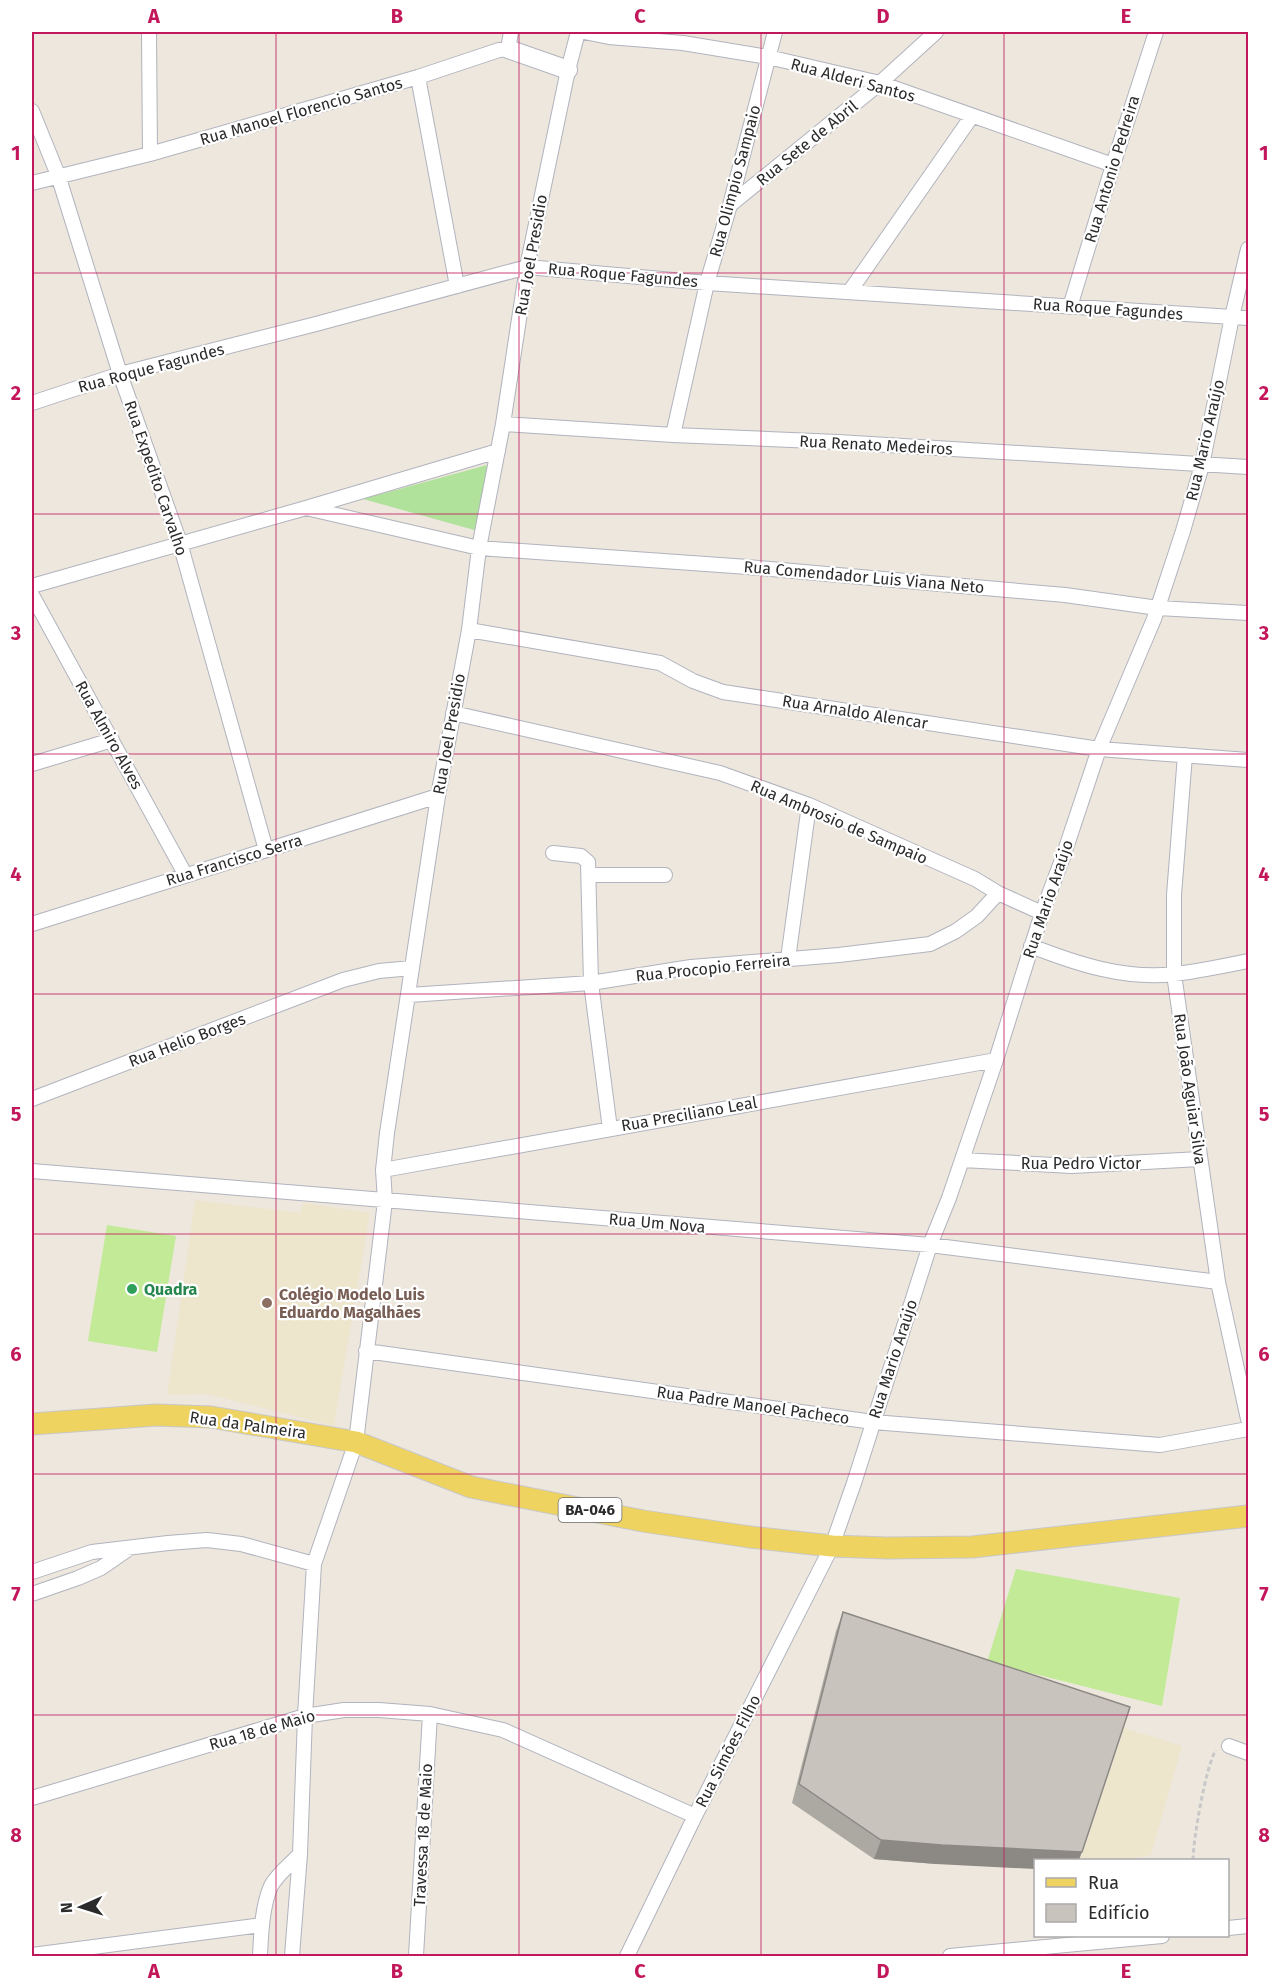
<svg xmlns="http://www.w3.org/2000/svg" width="1280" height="1988" font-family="'Fira Sans',sans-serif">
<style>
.education{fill:#eee5cd}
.green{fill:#b0e29b}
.pitch{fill:#c3ea97}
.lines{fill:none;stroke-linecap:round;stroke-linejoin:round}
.street-casing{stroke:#b1b3be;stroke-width:16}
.secondary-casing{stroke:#b1b3be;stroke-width:20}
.primary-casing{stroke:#c8c8c8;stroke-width:23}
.path{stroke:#c8c8c8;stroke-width:3;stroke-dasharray:4.5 3;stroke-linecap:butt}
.street{stroke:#fff;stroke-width:14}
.secondary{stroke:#fff;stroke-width:18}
.primary{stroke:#efd360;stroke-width:21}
.wall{fill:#aca9a3}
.shaded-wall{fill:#8c8984}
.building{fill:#c8c4bd;stroke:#8c8984;stroke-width:1.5}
.grid{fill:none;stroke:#c2185b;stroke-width:1.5;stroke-opacity:0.55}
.leisure-dot{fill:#2e9e5b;stroke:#fff;stroke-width:2}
.education-dot{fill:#8d6e63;stroke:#fff;stroke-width:2}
.labels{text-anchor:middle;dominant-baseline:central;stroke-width:4.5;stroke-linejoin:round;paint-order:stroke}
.shield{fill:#fff;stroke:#6b6b6b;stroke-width:1.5}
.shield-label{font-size:15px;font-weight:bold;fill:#2b2b2b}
.street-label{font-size:16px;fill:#2b2b2b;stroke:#fff}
.leisure-label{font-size:16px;font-weight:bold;fill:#27864d;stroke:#fff;text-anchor:start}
.education-label{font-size:16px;font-weight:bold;fill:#785e54;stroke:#fff;text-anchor:start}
.neatline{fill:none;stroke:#c2185b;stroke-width:2}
.grid-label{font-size:20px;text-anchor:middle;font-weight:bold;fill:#c2185b}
</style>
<rect width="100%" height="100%" fill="#ede7dd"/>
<path class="education" d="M195,1200L300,1213L304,1203L370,1213L334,1426L207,1394L167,1395Z
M1124,1728L1182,1746L1151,1855L1124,1860H1080Z"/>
<path class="green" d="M487,465L478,531L363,499Z"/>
<path class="pitch" d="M107,1225L176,1236L157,1352L88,1341Z
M1016,1569L1180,1598L1162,1706L987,1662Z"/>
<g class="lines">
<g class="street-casing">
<path id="street" d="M149,32L150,154
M584,32L609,37L683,43L768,57L880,83L1113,165
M418,77L457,286
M32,111L58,175L120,374L180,543L266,850
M32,183L150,154L418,77L499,50L508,49L511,32
M730,205L880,83L936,32
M850,291L972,116
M1070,307L1113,165L1156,32
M32,403L120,374L316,324L527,267L707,283L1248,318
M503,424L673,435L838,442L1248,467
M673,435L707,283L730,205L775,32
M306,508L479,548L748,567L1065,595L1158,608L1248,613
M32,586L306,508L498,451
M32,595L185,874
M469,630L660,663L693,681L723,692L1099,749L1248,760
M453,713L720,773L809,805L975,879L998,893L1042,913
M1185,755L1174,895V974L1218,1282L1248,1419
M32,764L112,740
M553,853L581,856L588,862L591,983L610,1129
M590,875H665
M32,924L438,796
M1031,946C1077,964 1125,980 1175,974C1200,971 1224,966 1248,961
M788,959L809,805
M409,995L591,983L691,967L839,955L930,944L956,931L977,916L998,893
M32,1099L343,980L379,971L412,968
M962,1160L1072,1166L1200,1159
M383,1170L996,1060
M32,1171L930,1245L1218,1282
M366,1351L873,1422L1160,1445L1248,1429
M32,1572L92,1552L168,1543L207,1540L241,1544L314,1564
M32,1594L78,1578L101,1568L127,1550
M1229,1746L1248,1753
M32,1798L305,1716L344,1710H379L430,1714L503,1730L695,1816
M1228,1928L1248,1926
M32,1955L262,1925
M260,1956C261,1935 262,1906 271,1886C278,1873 290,1865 300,1854
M292,1956L300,1854L305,1716L314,1564L356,1442L385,1201L383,1170L387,1133L438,796L469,630L479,548L503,424L527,267L568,70L578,32
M416,1956L430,1714
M627,1956L695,1816L832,1546L854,1483L930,1245L949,1198L996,1060L1042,913L1063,857L1099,749L1154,619L1183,531L1202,465L1232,317L1248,249
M950,1956L1162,1936"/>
</g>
<g class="secondary-casing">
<path id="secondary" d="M508,49L568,70"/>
</g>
<g class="primary-casing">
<path id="primary" d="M32,1424L156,1415L211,1417L356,1442L471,1487L643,1521L750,1537L832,1546L887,1548L972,1547L1248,1516"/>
</g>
<path class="path" d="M1193,1860C1193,1840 1206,1765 1216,1750"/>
<use href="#street" class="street"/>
<use href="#secondary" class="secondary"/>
<use href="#primary" class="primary"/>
</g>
<path class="wall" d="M843,1612L936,1864L874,1859L792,1803L836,1631Z"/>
<path class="shaded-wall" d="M881,1840L1082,1852L1079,1860H1035V1869L936,1864L874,1859Z"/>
<path class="building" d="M843,1612L1130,1707L1082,1852L942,1845L881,1840L799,1784Z"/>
<path class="grid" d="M276,32V1956M519,32V1956M761,32V1956M1004,32V1956M32,273H1248M32,514H1248M32,754H1248M32,994H1248M32,1234H1248M32,1474H1248M32,1715H1248"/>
<circle class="leisure-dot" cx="132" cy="1289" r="6"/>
<circle class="education-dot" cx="267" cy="1303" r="6"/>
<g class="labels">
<rect class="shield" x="558.5" y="1498" width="63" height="24" rx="4.5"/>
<g class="shield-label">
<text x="590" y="1510">BA-046</text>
</g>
<g class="street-label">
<text transform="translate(853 80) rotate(15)">Rua Alderi Santos</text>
<text transform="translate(301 111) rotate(-16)">Rua Manoel Florencio Santos</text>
<text transform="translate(807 143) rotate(-39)">Rua Sete de Abril</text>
<text transform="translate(1112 169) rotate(-73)">Rua Antonio Pedreira</text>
<text transform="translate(735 181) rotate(-75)">Rua Olimpio Sampaio</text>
<text transform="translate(531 255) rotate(-80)">Rua Joel Presidio</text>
<text transform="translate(623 275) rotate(5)">Rua Roque Fagundes</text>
<text transform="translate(1108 309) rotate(4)">Rua Roque Fagundes</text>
<text transform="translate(151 368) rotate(-15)">Rua Roque Fagundes</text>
<text transform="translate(1205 440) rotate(-77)">Rua Mario Araújo</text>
<text transform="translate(876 445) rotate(3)">Rua Renato Medeiros</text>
<text transform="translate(156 478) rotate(71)">Rua Expedito Carvalho</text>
<text transform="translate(864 577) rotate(5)">Rua Comendador Luis Viana Neto</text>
<text transform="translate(855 712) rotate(9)">Rua Arnaldo Alencar</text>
<text transform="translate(449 734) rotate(-80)">Rua Joel Presidio</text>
<text transform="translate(109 735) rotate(61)">Rua Almiro Alves</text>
<text transform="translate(839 822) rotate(23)">Rua Ambrosio de Sampaio</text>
<text transform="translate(234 860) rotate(-17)">Rua Francisco Serra</text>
<text transform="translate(1048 899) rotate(-71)">Rua Mario Araújo</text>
<text transform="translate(713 968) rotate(-6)">Rua Procopio Ferreira</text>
<text transform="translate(187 1040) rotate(-21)">Rua Helio Borges</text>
<text transform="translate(1190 1089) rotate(82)">Rua João Aguiar Silva</text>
<text transform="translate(689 1114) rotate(-10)">Rua Preciliano Leal</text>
<text x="1081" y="1163">Rua Pedro Victor</text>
<text transform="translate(657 1223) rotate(5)">Rua Um Nova</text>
<text transform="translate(893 1359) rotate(-72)">Rua Mario Araújo</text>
<text transform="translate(753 1405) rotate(8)">Rua Padre Manoel Pacheco</text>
<text transform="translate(248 1425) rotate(8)">Rua da Palmeira</text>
<text transform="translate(262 1730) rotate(-16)">Rua 18 de Maio</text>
<text transform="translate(728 1751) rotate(-63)">Rua Simões Filho</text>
<text transform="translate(423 1835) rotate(-87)">Travessa 18 de Maio</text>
</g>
<g class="leisure-label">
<text x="144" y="1289">Quadra</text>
</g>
<g class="education-label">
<text x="279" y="1294">Colégio Modelo Luis<tspan x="279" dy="18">Eduardo Magalhães</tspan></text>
</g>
</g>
<rect width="1280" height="1988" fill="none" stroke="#ffffff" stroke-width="66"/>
<rect x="1034" y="1859" width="195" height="78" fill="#ffffff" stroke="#aaaaaa" stroke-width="1.5"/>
<rect x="1046" y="1878" width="30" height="9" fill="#efd360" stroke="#aaaaaa" stroke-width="1.5"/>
<text x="1088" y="1889" font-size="18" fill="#2b2b2b">Rua</text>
<rect x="1046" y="1904" width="30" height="18" fill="#c8c4bd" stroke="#aaaaaa" stroke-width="1.5"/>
<text x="1088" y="1919" font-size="18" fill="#2b2b2b">Edifício</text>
<g transform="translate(81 1907) rotate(267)" stroke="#ffffff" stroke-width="4.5" paint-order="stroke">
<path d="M0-4.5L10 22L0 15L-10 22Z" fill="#2b2b2b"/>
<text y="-9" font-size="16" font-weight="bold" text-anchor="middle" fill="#2b2b2b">N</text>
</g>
<rect x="33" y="33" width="1214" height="1922" class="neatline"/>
<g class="grid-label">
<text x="154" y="23">A</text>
<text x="397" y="23">B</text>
<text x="640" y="23">C</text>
<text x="883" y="23">D</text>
<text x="1126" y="23">E</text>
<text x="16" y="160">1</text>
<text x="1264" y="160">1</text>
<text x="16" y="400">2</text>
<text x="1264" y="400">2</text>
<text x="16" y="640">3</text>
<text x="1264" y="640">3</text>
<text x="16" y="881">4</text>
<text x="1264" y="881">4</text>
<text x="16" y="1121">5</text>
<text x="1264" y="1121">5</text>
<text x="16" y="1361">6</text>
<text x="1264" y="1361">6</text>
<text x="16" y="1601">7</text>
<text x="1264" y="1601">7</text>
<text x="16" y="1842">8</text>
<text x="1264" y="1842">8</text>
<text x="154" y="1978">A</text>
<text x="397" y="1978">B</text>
<text x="640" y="1978">C</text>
<text x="883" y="1978">D</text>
<text x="1126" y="1978">E</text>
</g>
</svg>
